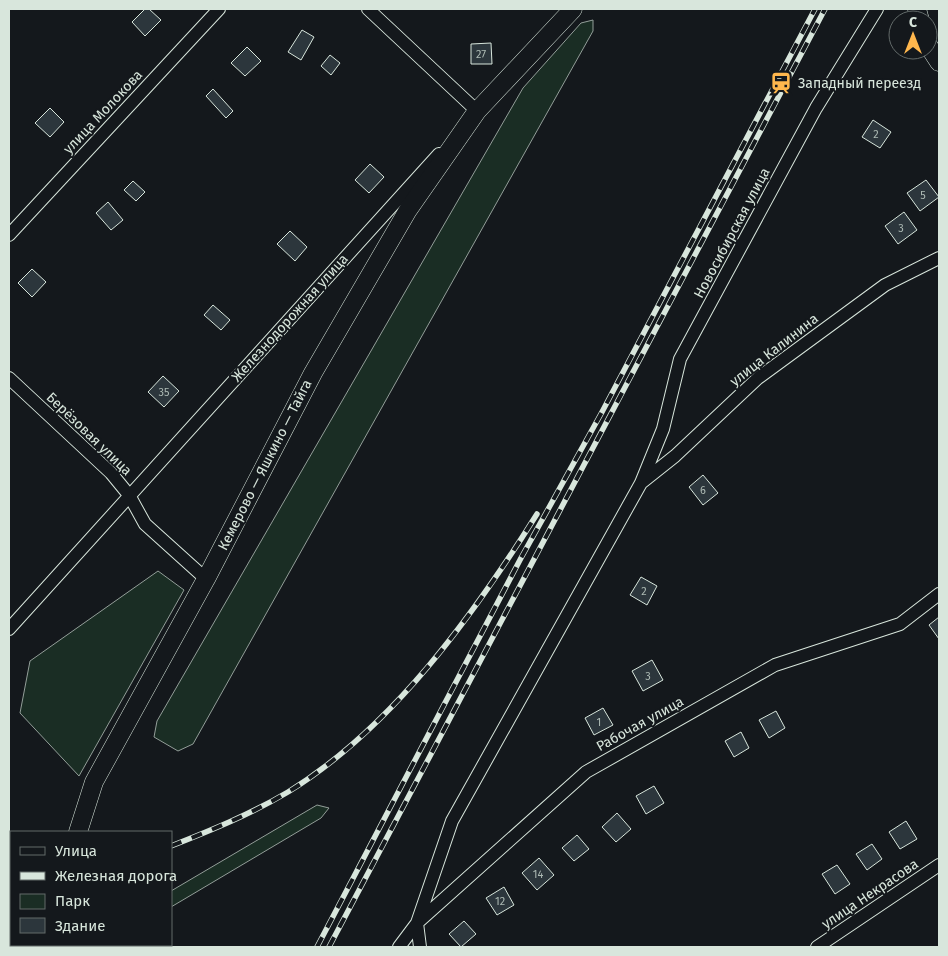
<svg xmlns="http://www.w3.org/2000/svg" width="948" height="956" font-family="'Fira Sans',sans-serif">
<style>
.green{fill:#1a2d24;stroke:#939e99}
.building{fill:#2c363c;stroke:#d8e6dc}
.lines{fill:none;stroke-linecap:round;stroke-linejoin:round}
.minor-casing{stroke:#d8e6dc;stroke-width:14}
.secondary-casing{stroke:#d8e6dc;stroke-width:19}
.minor{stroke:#14181c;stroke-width:12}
.secondary{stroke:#14181c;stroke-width:18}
.rail-casing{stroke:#d8e6dc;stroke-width:5.5}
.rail{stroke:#14181c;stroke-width:4;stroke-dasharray:11;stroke-linecap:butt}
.labels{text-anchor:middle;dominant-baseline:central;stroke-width:4;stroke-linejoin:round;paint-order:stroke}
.number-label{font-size:11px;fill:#adbab4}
.poi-label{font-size:14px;fill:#d8e6dc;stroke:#14181c;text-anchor:start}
.street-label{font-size:14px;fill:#d8e6dc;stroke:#14181c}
</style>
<rect width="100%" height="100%" fill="#14181c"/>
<path class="green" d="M593,20V31L193,744L178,751L154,737L157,721L523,88L581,23Z
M158,571L184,590L79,776L20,713L30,661Z
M317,805L329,808L321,818L171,907V891Z"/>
<path class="building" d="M145,9H149L161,20L145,36L132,22Z
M302,30L314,37L301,60L288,52Z
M491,43L492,64H471V44Z
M247,47L261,61L245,76L231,63Z
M330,55L340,63L331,75L321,66Z
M213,89L233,111L226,118L206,96Z
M50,108L64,122L50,137L35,123Z
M873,120L891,132L880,148L862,137Z
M370,164L384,177L369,193L355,180Z
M926,180L939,197L920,211L907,193Z
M133,181L145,192L136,201L124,190Z
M108,202L123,220L111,230L96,213Z
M904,212L917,230L898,244L885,226Z
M290,231L307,247L295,261L277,244Z
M32,269L46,282L32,297L18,283Z
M213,305L230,320L221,330L204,315Z
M163,376L179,391L164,407L148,392Z
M703,475L718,493L703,505L689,487Z
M641,577L657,586L647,605L630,595Z
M939,617V639L929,625Z
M652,660L663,680L643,691L632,671Z
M603,708L613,725L594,735L585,718Z
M776,711L785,728L769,738L759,720Z
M741,732L749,748L734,757L725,741Z
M654,786L664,803L646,814L636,796Z
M617,813L631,829L616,842L602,827Z
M906,821L917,839L900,849L889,832Z
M577,835L589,849L574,861L562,848Z
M872,844L882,859L867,870L856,854Z
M539,858L554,875L537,890L522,873Z
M837,865L850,884L835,894L822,874Z
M504,887L514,905L497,915L486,898Z
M464,921L476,934L461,947L449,934Z"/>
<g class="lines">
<g class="minor-casing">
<path id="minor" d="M368,9L477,111L473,117
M9,235L219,9
M9,378L111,473L129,495L145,524L206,579
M641,483L675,456L758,378L885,285L939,258
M9,629L439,154
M399,947L417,923L586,772L775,665L900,624L939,594
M420,947L417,923L452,821L641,483L663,429L680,359L816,108L877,9
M817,947L939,865"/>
</g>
<g class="secondary-casing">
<path id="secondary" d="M917,9L920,20
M928,45L939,62
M78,832L94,782L206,579L313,373L408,210L477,111L573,9
M34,947L35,945"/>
</g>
<use href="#minor" class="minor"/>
<use href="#secondary" class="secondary"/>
<g class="rail-casing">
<path id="rail" d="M171,846C212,830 251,814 288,792C392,728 473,616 537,514
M9,884H11
M317,947L521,558L602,412L815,9
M329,947L825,9"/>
</g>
<use href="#rail" class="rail"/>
</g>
<defs>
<g id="station-bare" transform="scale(1.725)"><path d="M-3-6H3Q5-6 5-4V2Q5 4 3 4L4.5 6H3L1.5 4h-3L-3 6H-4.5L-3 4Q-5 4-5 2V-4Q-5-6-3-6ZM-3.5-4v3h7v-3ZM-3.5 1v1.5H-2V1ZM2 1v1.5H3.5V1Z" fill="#ffb74d" stroke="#14181c" stroke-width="2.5" paint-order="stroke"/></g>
</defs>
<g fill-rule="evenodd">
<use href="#station-bare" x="781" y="83"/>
</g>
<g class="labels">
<g class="number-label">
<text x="481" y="54">27</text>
<text x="876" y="134">2</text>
<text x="923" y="195">5</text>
<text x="901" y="228">3</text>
<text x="164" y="392">35</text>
<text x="703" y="490">6</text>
<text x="644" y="591">2</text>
<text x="648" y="676">3</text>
<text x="599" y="722">1</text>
<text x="538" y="874">14</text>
<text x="500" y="901">12</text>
</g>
<g class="poi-label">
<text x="798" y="83">Западный переезд</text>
</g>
<g class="street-label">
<text transform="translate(103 112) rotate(-47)">улица Молокова</text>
<text transform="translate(732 233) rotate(-62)">Новосибирская улица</text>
<text transform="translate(290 318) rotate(-48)">Железнодорожная улица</text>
<text transform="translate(774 350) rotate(-38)">улица Калинина</text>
<text transform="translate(89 434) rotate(44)">Берёзовая улица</text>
<text transform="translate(265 465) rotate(-63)">Кемерово — Яшкино — Тайга</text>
<text transform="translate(640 724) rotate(-29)">Рабочая улица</text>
<text transform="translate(870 894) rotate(-34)">улица Некрасова</text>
</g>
</g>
<rect width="948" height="956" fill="none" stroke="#d8e6dc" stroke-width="20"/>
<rect x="10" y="831" width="162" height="115" fill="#14181c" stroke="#626a69"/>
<rect x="20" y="847" width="25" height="8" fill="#14181c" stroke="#626a69"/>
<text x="55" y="856" font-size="15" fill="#d8e6dc">Улица</text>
<rect x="20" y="872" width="25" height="8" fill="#d8e6dc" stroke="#626a69"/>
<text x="55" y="881" font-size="15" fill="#d8e6dc">Железная дорога</text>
<rect x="20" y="894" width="25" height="15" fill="#1a2d24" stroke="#626a69"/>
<text x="55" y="906" font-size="15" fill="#d8e6dc">Парк</text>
<rect x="20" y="918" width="25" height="15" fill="#2c363c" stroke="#626a69"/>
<text x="55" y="931" font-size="15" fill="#d8e6dc">Здание</text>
<g transform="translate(913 35)"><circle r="24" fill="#14181c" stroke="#626a69"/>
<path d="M0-4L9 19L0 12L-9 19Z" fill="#ffb74d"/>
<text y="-8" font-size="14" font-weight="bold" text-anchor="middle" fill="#d8e6dc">С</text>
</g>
</svg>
